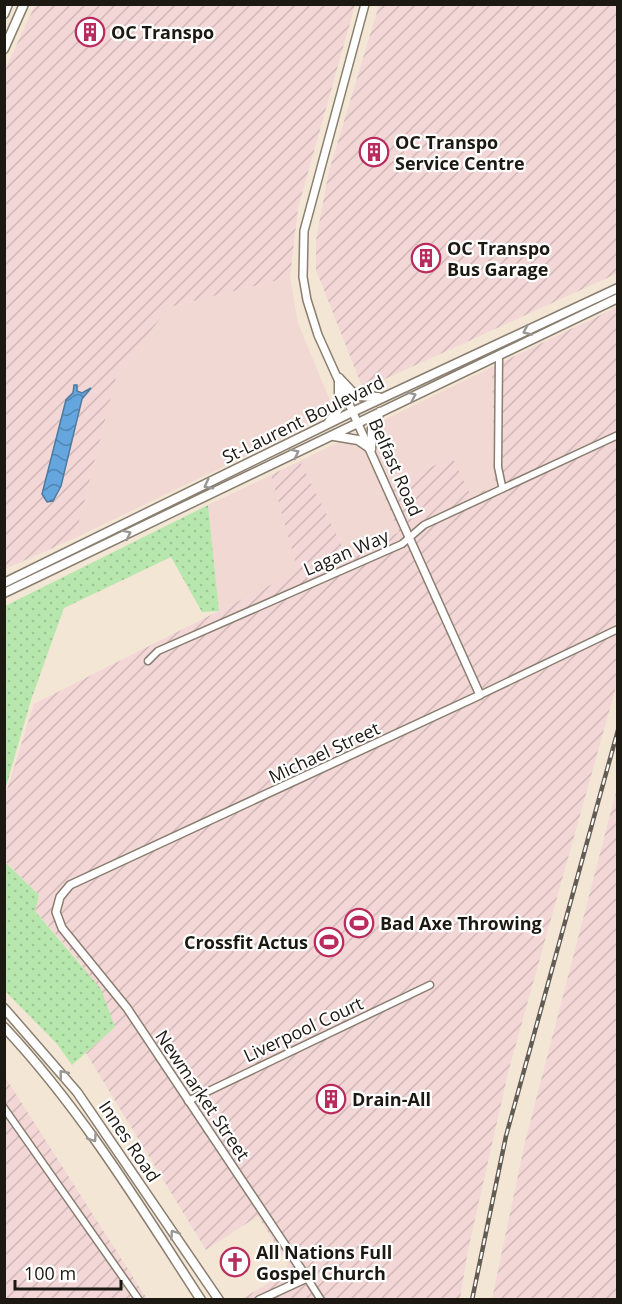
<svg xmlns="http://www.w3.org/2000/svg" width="622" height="1304" font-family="'Open Sans',sans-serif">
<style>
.commercial{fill:#f2d8d3}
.industrial{fill:url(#industrial-furrows)}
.grass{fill:url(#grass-dots)}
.water{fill:url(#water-waves);stroke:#4e7ba0;stroke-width:1.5}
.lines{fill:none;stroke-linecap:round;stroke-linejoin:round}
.minor-casing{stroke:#897e6f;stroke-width:9}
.tertiary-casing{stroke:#897e6f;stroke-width:10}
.secondary-casing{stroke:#897e6f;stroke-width:11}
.minor{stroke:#fff;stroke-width:6}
.tertiary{stroke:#fff;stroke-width:7}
.secondary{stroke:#fff;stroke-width:8}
.rail-casing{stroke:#635c53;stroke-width:4.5}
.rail{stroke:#fff;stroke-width:2;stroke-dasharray:7;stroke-linecap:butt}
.oneway{stroke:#999794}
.labels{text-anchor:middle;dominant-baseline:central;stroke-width:4.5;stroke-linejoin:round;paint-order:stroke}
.poi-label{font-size:18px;font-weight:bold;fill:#1c1812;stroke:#fff;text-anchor:start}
.street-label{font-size:18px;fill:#1c1812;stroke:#fff}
</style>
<defs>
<pattern id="industrial-furrows" width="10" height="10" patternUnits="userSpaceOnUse" patternTransform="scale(1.5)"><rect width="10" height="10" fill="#f2d7d6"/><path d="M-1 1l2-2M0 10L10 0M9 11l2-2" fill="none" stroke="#cfb8b7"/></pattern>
<pattern id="grass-dots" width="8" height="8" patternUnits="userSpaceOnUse" patternTransform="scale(1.5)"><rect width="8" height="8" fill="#b8e7ae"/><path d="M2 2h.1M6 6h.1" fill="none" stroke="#9ec595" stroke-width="1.8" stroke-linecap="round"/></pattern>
<pattern id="water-waves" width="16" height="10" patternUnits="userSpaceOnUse" patternTransform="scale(1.5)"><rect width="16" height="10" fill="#64a6dd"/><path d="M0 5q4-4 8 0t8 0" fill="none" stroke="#5286b2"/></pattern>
</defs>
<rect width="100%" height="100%" fill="#f3e6d5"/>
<path class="commercial" d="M290,277L298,323L334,410L283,438L75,538L116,377L169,307Z
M492,367L496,486L471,497L396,484L382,491L399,532L348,558L300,461Z
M271,475L299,571L219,611L208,505Z"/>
<path class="industrial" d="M35,5H355L298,208L290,277L169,307L116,377L75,538L5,569L4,72Z
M379,5H617L618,273L363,389L316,270V240L329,171Z
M617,307V683L509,1069L468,1250L460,1299H241L285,1274L288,1264L258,1216L206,1250L86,1053L115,1027L80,962L35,911L39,895L5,861V796L34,704L298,571L271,475L300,461L348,558L399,532L382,491L452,457L471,496L495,486L492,367Z
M617,788V1299H492L525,1142Z
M5,1077L147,1299H5Z"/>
<path class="grass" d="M208,505L219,611L202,612L171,557L64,608L31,700L5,790V606Z
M4,861L39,895L35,911L101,989L115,1027L72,1065L57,1044L5,991Z"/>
<path class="water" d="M74,385H77V391L82,393L91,388L82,399L61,486L53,501L47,502L42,494L66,400L73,393Z"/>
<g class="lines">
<g class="minor-casing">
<path id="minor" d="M499,355L498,467L502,486
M148,661L158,651L402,544L424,525L618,435
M480,695L618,629
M188,1101L430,985
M4,1108L139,1300
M307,1278L321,1300"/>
</g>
<g class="tertiary-casing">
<path id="tertiary" d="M259,1300L307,1278L127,1008L62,928L56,912L60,897L70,885L480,695L318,335L307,300L303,277L304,231L365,4"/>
</g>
<g class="secondary-casing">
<path id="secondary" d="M4,14L8,4
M4,49L24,4
M339,378L356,396L378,397
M329,422L339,408V378
M334,436L358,440L371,449
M371,449L372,429L380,412
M4,583L346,415L618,288
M4,593L618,298
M4,1008L77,1092L219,1300
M4,1027C81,1109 140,1206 201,1300"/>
</g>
<use href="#minor" class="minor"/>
<use href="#tertiary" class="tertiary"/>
<use href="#secondary" class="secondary"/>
<g class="rail-casing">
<path id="rail" d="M472,1300L506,1136L618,730"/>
</g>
<use href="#rail" class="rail"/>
</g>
<defs><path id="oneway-chevron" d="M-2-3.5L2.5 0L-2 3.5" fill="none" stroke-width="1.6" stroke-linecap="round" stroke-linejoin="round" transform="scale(1.5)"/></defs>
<g class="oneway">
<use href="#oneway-chevron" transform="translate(527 331) rotate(155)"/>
<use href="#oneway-chevron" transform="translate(412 396) rotate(-25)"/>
<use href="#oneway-chevron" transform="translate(295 453) rotate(-26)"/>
<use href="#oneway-chevron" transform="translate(208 485) rotate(153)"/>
<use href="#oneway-chevron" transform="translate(127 534) rotate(-26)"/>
<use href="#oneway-chevron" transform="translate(63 1074) rotate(-129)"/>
<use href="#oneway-chevron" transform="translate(93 1138) rotate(56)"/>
<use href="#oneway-chevron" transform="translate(174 1234) rotate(-124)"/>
</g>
<defs>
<g id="building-ring" transform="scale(1.5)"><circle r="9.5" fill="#fff" stroke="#b92b5c" stroke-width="1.5"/><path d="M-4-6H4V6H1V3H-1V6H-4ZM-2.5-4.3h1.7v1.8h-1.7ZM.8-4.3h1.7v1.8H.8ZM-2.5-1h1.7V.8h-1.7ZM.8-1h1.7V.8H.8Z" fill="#b92b5c"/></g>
<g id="stadium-ring" transform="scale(1.5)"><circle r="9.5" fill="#fff" stroke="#b92b5c" stroke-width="1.5"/><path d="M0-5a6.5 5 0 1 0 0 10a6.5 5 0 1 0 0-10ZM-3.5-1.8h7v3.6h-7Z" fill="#b92b5c"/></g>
<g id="church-ring" transform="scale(1.5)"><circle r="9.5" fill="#fff" stroke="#b92b5c" stroke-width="1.5"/><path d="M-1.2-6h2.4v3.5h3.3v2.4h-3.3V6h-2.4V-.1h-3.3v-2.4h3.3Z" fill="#b92b5c"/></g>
</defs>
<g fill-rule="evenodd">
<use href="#building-ring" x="90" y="32"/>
<use href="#building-ring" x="374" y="152"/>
<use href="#building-ring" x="426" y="258"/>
<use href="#stadium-ring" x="359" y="923"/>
<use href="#stadium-ring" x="329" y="942"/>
<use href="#building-ring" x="331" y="1099"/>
<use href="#church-ring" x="235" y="1262"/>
</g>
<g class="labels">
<g class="poi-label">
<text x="111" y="32">OC Transpo</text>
<text x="395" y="142">OC Transpo<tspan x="395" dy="21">Service Centre</tspan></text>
<text x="447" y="248">OC Transpo<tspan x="447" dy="21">Bus Garage</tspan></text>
<text x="380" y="923">Bad Axe Throwing</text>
<text x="308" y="942" text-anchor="end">Crossfit Actus</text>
<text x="352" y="1099">Drain-All</text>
<text x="256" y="1252">All Nations Full<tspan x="256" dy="21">Gospel Church</tspan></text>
</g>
<g class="street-label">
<text transform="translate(303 419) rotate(-26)">St-Laurent Boulevard</text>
<text transform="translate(396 467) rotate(66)">Belfast Road</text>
<text transform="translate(346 552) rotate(-23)">Lagan Way</text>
<text transform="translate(324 752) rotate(-25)">Michael Street</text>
<text transform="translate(303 1029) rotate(-25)">Liverpool Court</text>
<text transform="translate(203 1095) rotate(56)">Newmarket Street</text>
<text transform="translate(130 1141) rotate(56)">Innes Road</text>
</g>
</g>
<rect width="622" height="1304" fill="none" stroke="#1c1812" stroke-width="12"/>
<path d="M15 1280v9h106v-9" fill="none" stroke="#1c1812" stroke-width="3"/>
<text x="24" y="1280" font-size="18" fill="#1c1812" stroke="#ffffff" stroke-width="4.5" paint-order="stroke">100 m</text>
</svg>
